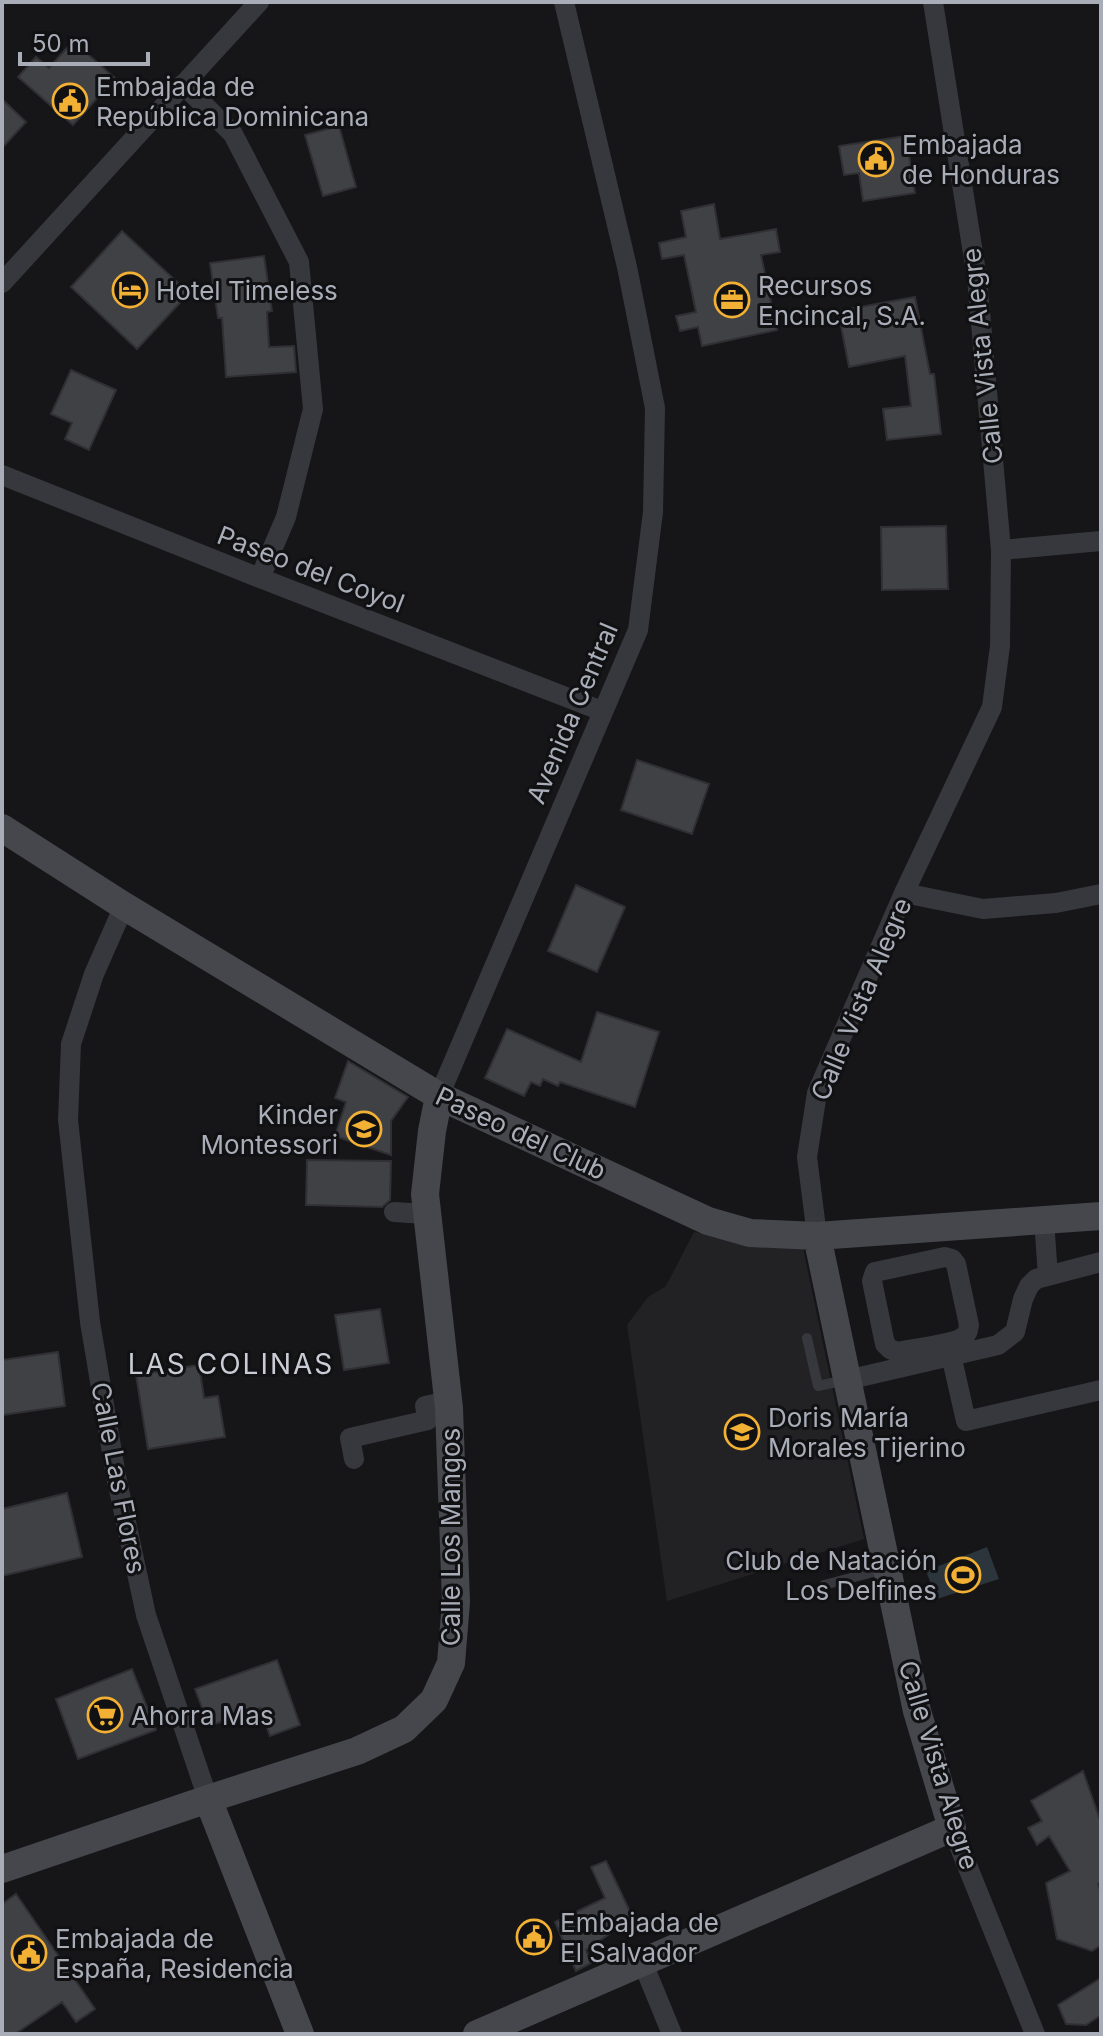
<svg xmlns="http://www.w3.org/2000/svg" width="1103" height="2036" font-family="Inter,sans-serif">
<style>
.built{fill:#222225}
.water{fill:#2c353c}
.building{fill:#404145;stroke:#303034;stroke-width:2}
.lines{fill:none;stroke-linecap:round;stroke-linejoin:round}
.lane{stroke:#37383d;stroke-width:10}
.street{stroke:#37383d;stroke-width:20}
.secondary{stroke:#45474d;stroke-width:28}
.labels{text-anchor:middle;dominant-baseline:central;stroke-width:6;stroke-linejoin:round;paint-order:stroke}
.poi-label{font-size:26px;fill:#a8adb8;stroke:#111113;text-anchor:start}
.street-label{font-size:26px;fill:#a8adb8;stroke:#111113}
.neighbourhood-label{font-size:28px;letter-spacing:2px;fill:#c9ccd4;stroke:#111113}
</style>
<rect width="100%" height="100%" fill="#161618"/>
<path class="built" d="M694,1232L803,1248L864,1539L667,1601L627,1325L648,1297L666,1286Z"/>
<path class="water" d="M987,1547L999,1579L937,1599L926,1571Z"/>
<path class="building" d="M73,41L115,78L73,125L18,77L36,57L49,68Z
M2,99L26,122L2,148Z
M339,126L356,187L323,196L305,135Z
M906,136L915,193L863,201L859,173L844,175L839,146Z
M714,204L720,239L776,229L780,252L761,255L777,330L702,346L698,327L680,331L676,316L696,312L684,255L662,259L659,243L686,237L681,211Z
M122,231L189,293L137,349L71,287Z
M264,256L272,311L267,312L269,347L294,346L296,372L226,377L222,318H218L210,263Z
M915,297L930,374H934L941,434L887,440L883,409L911,406L905,356L849,367L838,311Z
M71,370L116,390L89,450L65,439L72,423L51,414Z
M946,526L948,589L882,590L881,527Z
M637,760L709,784L692,834L621,810Z
M576,885L625,907L597,972L548,951Z
M597,1012L659,1032L635,1107L560,1082L558,1086L543,1079L540,1086L531,1082L524,1096L485,1078L507,1029L581,1062Z
M348,1061L408,1097L391,1121V1155L335,1136L346,1102L335,1098Z
M307,1160L391,1161L390,1200L382,1207L306,1205Z
M380,1309L389,1363L344,1370L335,1315Z
M58,1352L65,1406L2,1415V1360Z
M199,1365L204,1398L218,1396L225,1437L148,1449L136,1375Z
M67,1493L82,1557L2,1576V1509Z
M277,1660L300,1725L270,1736L260,1708L209,1726L195,1689Z
M132,1669L156,1730L78,1759L56,1699Z
M1083,1771L1101,1823V1882L1098,1884L1101,1893V1945L1092,1951L1057,1939L1046,1883L1070,1871L1049,1836L1037,1845L1028,1828L1042,1821L1031,1801Z
M606,1861L633,1918L586,1950L591,1963L576,1971L555,1922L605,1898L591,1867Z
M16,1894L95,2009L76,2022L62,2002L15,2034H2V1904Z
M1101,1978V2015L1086,2025L1066,2024L1058,2005Z"/>
<g class="lines">
<path class="lane" d="M807,1338L818,1386L846,1380
M824,1585L885,1569"/>
<path class="street" d="M183,84L233,134L299,262L313,409L286,517L260,578
M2,283L259,2
M2,475L260,578L602,711
M1001,550L1101,541
M904,893L983,909L1056,903L1101,894
M124,906L94,974L71,1044L68,1120L90,1322L116,1476L146,1615L208,1799
M439,1096L638,630L653,512L655,408L627,267L564,2
M394,1212L426,1214
M1044,1220L1048,1276
M817,1236L807,1157L817,1093L904,893L992,707L1000,646L1001,550L977,278L933,2
M945,1257L952,1259L956,1264L969,1325C968,1331 968,1333 963,1337C954,1344 911,1349 897,1352L890,1349L885,1344L872,1281L875,1272Z
M949,1346L966,1421L1101,1390
M847,1380L998,1345L1015,1332L1023,1299L1029,1286L1036,1279L1101,1262
M354,1459L350,1438L428,1420L425,1406L448,1401
M952,1828L1035,2034
M642,1961L672,2034"/>
<path class="secondary" d="M2,828L124,906L439,1096L708,1221L750,1233L817,1236L1101,1216
M208,1799L300,2034
M2,1869L208,1799L357,1751L404,1729L434,1700L451,1663L456,1602L449,1408L425,1194L432,1131L439,1096
M477,2034L952,1828L917,1711L817,1236"/>
</g>
<defs>
<g id="civic-ring" transform="scale(1.8)"><circle r="9.5" fill="#111113" stroke="#f2b134" stroke-width="1.5"/><path d="M-.6-6.5H3V-4.5H.6V-3L4-1V1h2V6H-6V1h2V-1L-.6-3ZM-1.2 2.5V6h2.4V2.5Z" fill="#f2b134"/></g>
<g id="hotel-ring" transform="scale(1.8)"><circle r="9.5" fill="#111113" stroke="#f2b134" stroke-width="1.5"/><path d="M-6-4.5h1.5V1H6V5H4.5V3h-9V5H-6ZM-4 0a1.8 1.8 0 1 1 3.6 0ZM.5 0V-2.5h3Q6-2.5 6 0Z" fill="#f2b134"/></g>
<g id="office-ring" transform="scale(1.8)"><circle r="9.5" fill="#111113" stroke="#f2b134" stroke-width="1.5"/><path d="M-6-3h4V-5.5h4V-3h4V5H-6ZM-1-4.5V-3h2v-1.5ZM-6 0V1H6V0Z" fill="#f2b134"/></g>
<g id="school-ring" transform="scale(1.8)"><circle r="9.5" fill="#111113" stroke="#f2b134" stroke-width="1.5"/><path d="M0-5L7-2L0 1L-7-2ZM-4 1L0 2.5L4 1V4Q0 6-4 4Z" fill="#f2b134"/></g>
<g id="stadium-ring" transform="scale(1.8)"><circle r="9.5" fill="#111113" stroke="#f2b134" stroke-width="1.5"/><path d="M0-5a6.5 5 0 1 0 0 10a6.5 5 0 1 0 0-10ZM-3.5-1.8h7v3.6h-7Z" fill="#f2b134"/></g>
<g id="supermarket-ring" transform="scale(1.8)"><circle r="9.5" fill="#111113" stroke="#f2b134" stroke-width="1.5"/><path d="M-6-5.5h2.5l.6 2H6L4.5 2H-2.5L-4.4-4H-6ZM-1.5 3.2a1.3 1.3 0 1 0 .1 0ZM3 3.2a1.3 1.3 0 1 0 .1 0Z" fill="#f2b134"/></g>
</defs>
<g fill-rule="evenodd">
<use href="#civic-ring" x="70" y="101"/>
<use href="#civic-ring" x="876" y="159"/>
<use href="#hotel-ring" x="130" y="290"/>
<use href="#office-ring" x="732" y="300"/>
<use href="#school-ring" x="364" y="1129"/>
<use href="#school-ring" x="742" y="1432"/>
<use href="#stadium-ring" x="963" y="1575"/>
<use href="#supermarket-ring" x="105" y="1715"/>
<use href="#civic-ring" x="534" y="1937"/>
<use href="#civic-ring" x="29" y="1953"/>
</g>
<g class="labels">
<g class="poi-label">
<text x="96" y="86">Embajada de<tspan x="96" dy="30">República Dominicana</tspan></text>
<text x="902" y="144">Embajada<tspan x="902" dy="30">de Honduras</tspan></text>
<text x="758" y="285">Recursos<tspan x="758" dy="30">Encincal, S.A.</tspan></text>
<text x="156" y="290">Hotel Timeless</text>
<text x="338" y="1114" text-anchor="end">Kinder<tspan x="338" dy="30">Montessori</tspan></text>
<text x="768" y="1417">Doris María<tspan x="768" dy="30">Morales Tijerino</tspan></text>
<text x="937" y="1560" text-anchor="end">Club de Natación<tspan x="937" dy="30">Los Delfines</tspan></text>
<text x="131" y="1715">Ahorra Mas</text>
<text x="560" y="1922">Embajada de<tspan x="560" dy="30">El Salvador</tspan></text>
<text x="55" y="1938">Embajada de<tspan x="55" dy="30">España, Residencia</tspan></text>
</g>
<g class="street-label">
<text transform="translate(982 356) rotate(-96)">Calle Vista Alegre</text>
<text transform="translate(311 569) rotate(21)">Paseo del Coyol</text>
<text transform="translate(572 713) rotate(-67)">Avenida Central</text>
<text transform="translate(861 999) rotate(-67)">Calle Vista Alegre</text>
<text transform="translate(521 1133) rotate(25)">Paseo del Club</text>
<text transform="translate(119 1478) rotate(79)">Calle Las Flores</text>
<text transform="translate(450 1537) rotate(-90)">Calle Los Mangos</text>
<text transform="translate(939 1765) rotate(73)">Calle Vista Alegre</text>
</g>
<g class="neighbourhood-label">
<text x="231" y="1364">LAS COLINAS</text>
</g>
</g>
<rect width="1103" height="2036" fill="none" stroke="#a8adb8" stroke-width="8"/>
<path d="M20 52v12h128v-12" fill="none" stroke="#a8adb8" stroke-width="4"/>
<text x="32" y="52" font-size="24" fill="#a8adb8" stroke="#111113" stroke-width="6" paint-order="stroke">50 m</text>
</svg>
